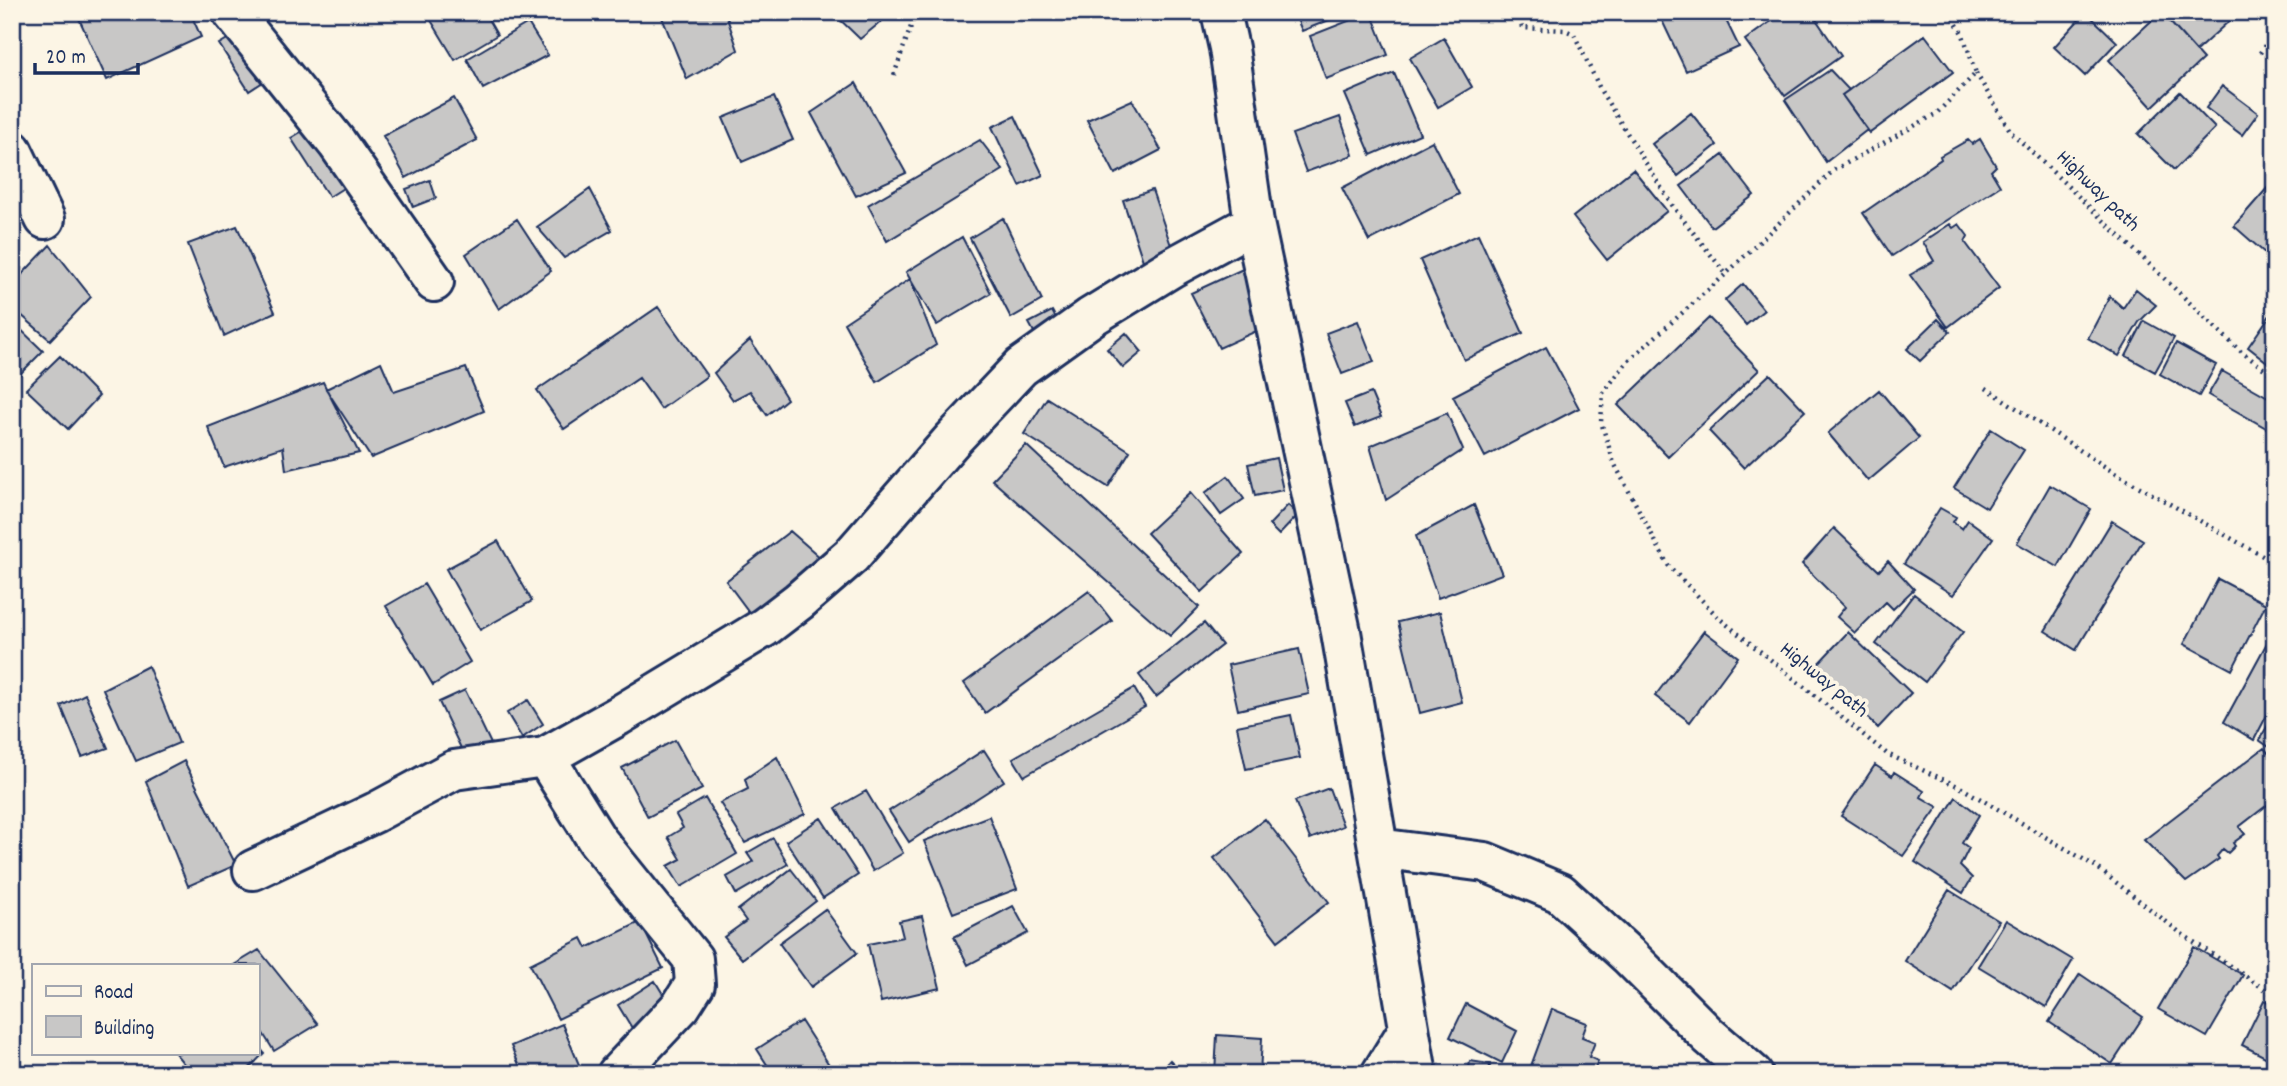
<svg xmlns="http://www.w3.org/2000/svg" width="2287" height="1086" font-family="Dekko,sans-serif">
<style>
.building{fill:#c8c7c6;stroke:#1b2f5e;stroke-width:2}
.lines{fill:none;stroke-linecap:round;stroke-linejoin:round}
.minor-casing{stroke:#1b2f5e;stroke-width:44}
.path{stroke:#1b2f5e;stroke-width:4.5;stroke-dasharray:2 5;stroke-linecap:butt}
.minor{stroke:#fcf5e5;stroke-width:38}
.labels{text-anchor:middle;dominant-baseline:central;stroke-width:7;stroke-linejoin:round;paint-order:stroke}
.street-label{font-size:21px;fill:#1b2f5e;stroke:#fcf5e5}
</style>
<rect width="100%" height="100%" fill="#fcf5e5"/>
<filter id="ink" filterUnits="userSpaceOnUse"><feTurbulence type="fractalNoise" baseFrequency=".0143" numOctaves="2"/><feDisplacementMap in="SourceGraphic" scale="14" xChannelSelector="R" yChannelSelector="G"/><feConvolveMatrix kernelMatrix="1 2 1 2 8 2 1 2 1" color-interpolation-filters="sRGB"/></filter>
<g filter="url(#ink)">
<path class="building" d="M76,12H190L201,37L107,80Z
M426,12H484L497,35L455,60Z
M666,12H725L738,50L687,79L661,15Z
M832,12H893L860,39Z
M1294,12H1349L1302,31Z
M1371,12L1388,55L1326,79L1310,36Z
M1658,12H1722L1739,47L1686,71Z
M1784,12H1811L1841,56L1785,96L1745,40Z
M2086,12L2117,42L2085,76L2054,47Z
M2161,12H2239L2196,51Z
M2161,12L2203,59L2152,107L2109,60Z
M528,23L548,55L483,89L467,59Z
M236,34L266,80L249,91L219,44Z
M1925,35L1953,72L1870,133L1842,95Z
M1444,38L1472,87L1438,107L1410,58Z
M1830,70L1849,90L1842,95L1867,130L1826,162L1785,100Z
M1394,73L1420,134L1371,155L1345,94Z
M856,83L906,173L856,196L811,113Z
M2222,86L2258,113L2242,135L2206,108Z
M2180,92L2215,128L2174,170L2138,134Z
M774,97L793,140L742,162L723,118Z
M454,98L477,140L406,178L383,136Z
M1132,100L1161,150L1115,174L1087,120Z
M1691,113L1717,145L1678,176L1652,144Z
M1015,116L1043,175L1020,186L992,127Z
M1340,117L1353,155L1306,172L1292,134Z
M311,126L348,185L329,197L291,138Z
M1980,139L1996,166L1991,171L2000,186L1892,256L1863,213L1941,159L1940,156L1968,140L1972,144Z
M980,140L1003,170L887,241L868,205Z
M1432,141L1459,194L1369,241L1342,188Z
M1723,155L1754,195L1712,227L1681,186Z
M1633,169L1667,211L1607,260L1573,217Z
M430,180L436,198L413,207L406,189Z
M2269,186L2275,191V262L2234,226Z
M590,189L612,230L564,258L537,227Z
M1152,190L1176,260L1146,270L1123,200Z
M1003,218L1042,300L1011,318L970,238Z
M517,219L551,271L499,309L466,254Z
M1950,224L1953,228L1959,224L1968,236L1965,242L1999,288L1948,327L1910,275L1934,261L1923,242Z
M237,226L275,312L224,336L188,244Z
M1478,234L1523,333L1464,360L1420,260Z
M962,237L991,293L937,325L906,272Z
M50,245L91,297L50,340L12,307V285Z
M1245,268L1261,329L1219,348L1191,293Z
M910,279L936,345L877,382L844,323Z
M1743,284L1764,310L1746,325L1725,300Z
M2136,289L2156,305L2139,322L2119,356L2088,338L2110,296L2123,308Z
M658,307L707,376L661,409L639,378L564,429L537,390Z
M2275,308V360L2271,365L2248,347Z
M1052,311L1066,337L1043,349L1029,323Z
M1709,318L1759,370L1668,457L1618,405Z
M1938,319L1950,332L1920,361L1907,349Z
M12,321L43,351L12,382Z
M1358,321L1374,362L1342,374L1326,333Z
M2144,321L2174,338L2155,372L2126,356Z
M1126,333L1142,352L1123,368L1107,349Z
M750,340L787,399L767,415L750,391L733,400L714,373Z
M2176,343L2216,365L2199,396L2160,374Z
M1546,347L1579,408L1485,457L1453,396Z
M60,356L99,396L68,429L26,389Z
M381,362L394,392L466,368L484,411L371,458L326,389Z
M2222,371L2275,401V433L2208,395Z
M1770,374L1805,411L1744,468L1709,431Z
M323,382L359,453L286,470L283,447L224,467L208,427Z
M1879,390L1919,438L1868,481L1828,433Z
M1371,393L1381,417L1355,427L1345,403Z
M1047,398L1130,451L1108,487L1024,434Z
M1447,413L1463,450L1386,500L1370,446Z
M1991,429L2024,450L1987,508L1954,488Z
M1026,445L1199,607L1170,636L992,480Z
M1276,458L1283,490L1255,496L1248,464Z
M1228,476L1244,499L1221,515L1205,493Z
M2050,485L2091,509L2058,567L2017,543Z
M1190,493L1243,554L1202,592L1147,533Z
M1288,505L1298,515L1279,535L1269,525Z
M1474,505L1502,574L1438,598L1416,536Z
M1940,508L1956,517L1953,522L1962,529L1968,520L1993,538L1953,595L1904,564Z
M2112,521L2143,540L2076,650L2045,631Z
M1834,528L1879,571L1888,561L1914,589L1893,609L1886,602L1855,633L1837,617L1845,607L1802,564Z
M790,531L830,566L755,620L726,581Z
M498,541L532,601L480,630L446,569Z
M2218,579L2266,604L2232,670L2184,644Z
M424,584L470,662L433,685L386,606Z
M1089,591L1112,621L985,713L964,683Z
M1914,594L1963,632L1925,682L1876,644Z
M1440,612L1462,702L1420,713L1398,622Z
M1204,623L1222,645L1156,697L1139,675Z
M2275,628V700L2254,740L2224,722Z
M1704,631L1738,657L1690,722L1655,696Z
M1848,632L1911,693L1878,728L1815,667Z
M1299,649L1309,694L1238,710L1228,665Z
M148,666L179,743L136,761L103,689Z
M1134,688L1145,707L1024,776L1013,758Z
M465,690L493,748L467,761L439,702Z
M85,694L108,748L82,757L61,706Z
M528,700L543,724L522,738L507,713Z
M2275,714V751L2259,740Z
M1291,715L1300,758L1246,769L1237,726Z
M675,740L702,789L648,817L622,768Z
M2264,748L2275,761V799L2239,827L2245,834L2233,843L2235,846L2228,853L2223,849L2217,856L2219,859L2186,882L2144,840Z
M984,750L1004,781L909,842L889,811Z
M777,757L805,814L745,843L720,803L748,789L745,779Z
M184,761L236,865L188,886L146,781Z
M1875,765L1892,776L1894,772L1924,791L1921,797L1938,807L1903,856L1841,816Z
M1329,788L1343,826L1310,839L1295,801Z
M866,791L903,853L873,871L836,808Z
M1956,797L1979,815L1962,843L1969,848L1960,866L1972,878L1963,893L1915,862Z
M705,798L737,854L681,887L668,866L681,859L668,837L683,828L676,815Z
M989,816L1017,889L953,913L924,841Z
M821,818L858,875L823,898L786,841Z
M1265,819L1329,902L1278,941L1214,858Z
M773,838L788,864L736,894L727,877L753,862L747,853Z
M791,869L816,901L742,959L724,937L746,921L738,910Z
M1949,890L1999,921L1953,992L1905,961Z
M1013,906L1028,933L968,965L954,937Z
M825,909L857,953L811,987L779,943Z
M922,916L940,988L881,1002L868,944L903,937L899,921Z
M2006,920L2073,960L2046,1007L1978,966Z
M640,922L663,968L558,1019L530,964L582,938L587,948Z
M2194,947L2243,975L2207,1037L2158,1009Z
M259,950L318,1024L274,1051L257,1024V965H234Z
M2080,974L2143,1017L2112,1064L2049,1022Z
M655,981L682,1025L644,1048L618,1005Z
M2264,1000L2275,1005V1053L2271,1060L2242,1045Z
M1466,1004L1517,1031L1502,1063L1450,1037Z
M1552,1009L1587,1023L1582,1037L1595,1042L1589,1057L1598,1061L1593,1074H1528Z
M801,1021L835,1074H773L757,1049Z
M562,1024L580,1067L564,1074H523L511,1046Z
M1217,1035L1262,1038L1260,1074H1215Z
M257,1044L264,1053L244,1074H192L175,1053H257Z
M1170,1060L1184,1074H1157Z
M1470,1061L1490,1064L1489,1074H1468Z"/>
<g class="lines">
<g class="minor-casing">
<path id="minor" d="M232,12L337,143L434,282
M1221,12L1229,48L1254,223L1341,632L1417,1074
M12,150L45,219
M545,757L597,840L693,959L695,984L681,1006L617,1074
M1378,848L1485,862L1560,893L1629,956L1709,1036L1753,1074
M253,870L376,812L454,770L545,757L618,716L765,627L799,601L851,556L953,439L1021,367L1091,317L1171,268L1254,223
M1381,1074L1408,1030"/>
</g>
<path class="path" d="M1518,12L1522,28L1565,30L1574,34L1602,93L1674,208L1726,274
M1950,12L1963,35L1976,73L1936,114L1834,170L1726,274L1627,362L1603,393L1601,422L1614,463L1668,565L1719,618L1887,754L1960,787L2095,866L2182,934L2275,996
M2260,53L2275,29
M1976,73L2011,132L2239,350L2275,377
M894,75L916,12
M1986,388L2113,472L2275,563"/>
<use href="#minor" class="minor"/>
</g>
</g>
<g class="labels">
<g class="street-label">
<text transform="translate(2097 192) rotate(44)">Highway path</text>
<text transform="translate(1823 681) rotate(39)">Highway path</text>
</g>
</g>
<rect width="2287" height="1086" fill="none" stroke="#fcf5e5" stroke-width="42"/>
<rect x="21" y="21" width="2245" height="1044" fill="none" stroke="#1b2f5e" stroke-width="2.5" filter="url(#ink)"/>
<rect x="32" y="964" width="228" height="91" fill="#fcf5e5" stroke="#a2a6af" stroke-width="2"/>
<rect x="46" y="986" width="35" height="10" fill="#fcf5e5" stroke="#a2a6af" stroke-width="2"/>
<text x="94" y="998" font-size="21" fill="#1b2f5e">Road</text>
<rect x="46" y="1016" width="35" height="21" fill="#c8c7c6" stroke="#a2a6af" stroke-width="2"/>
<text x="94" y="1034" font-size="21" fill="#1b2f5e">Building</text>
<path d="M35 63v10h103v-10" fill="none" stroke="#1b2f5e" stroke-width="3.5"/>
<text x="46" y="63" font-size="21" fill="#1b2f5e" stroke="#fcf5e5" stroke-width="5" paint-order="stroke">20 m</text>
</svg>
